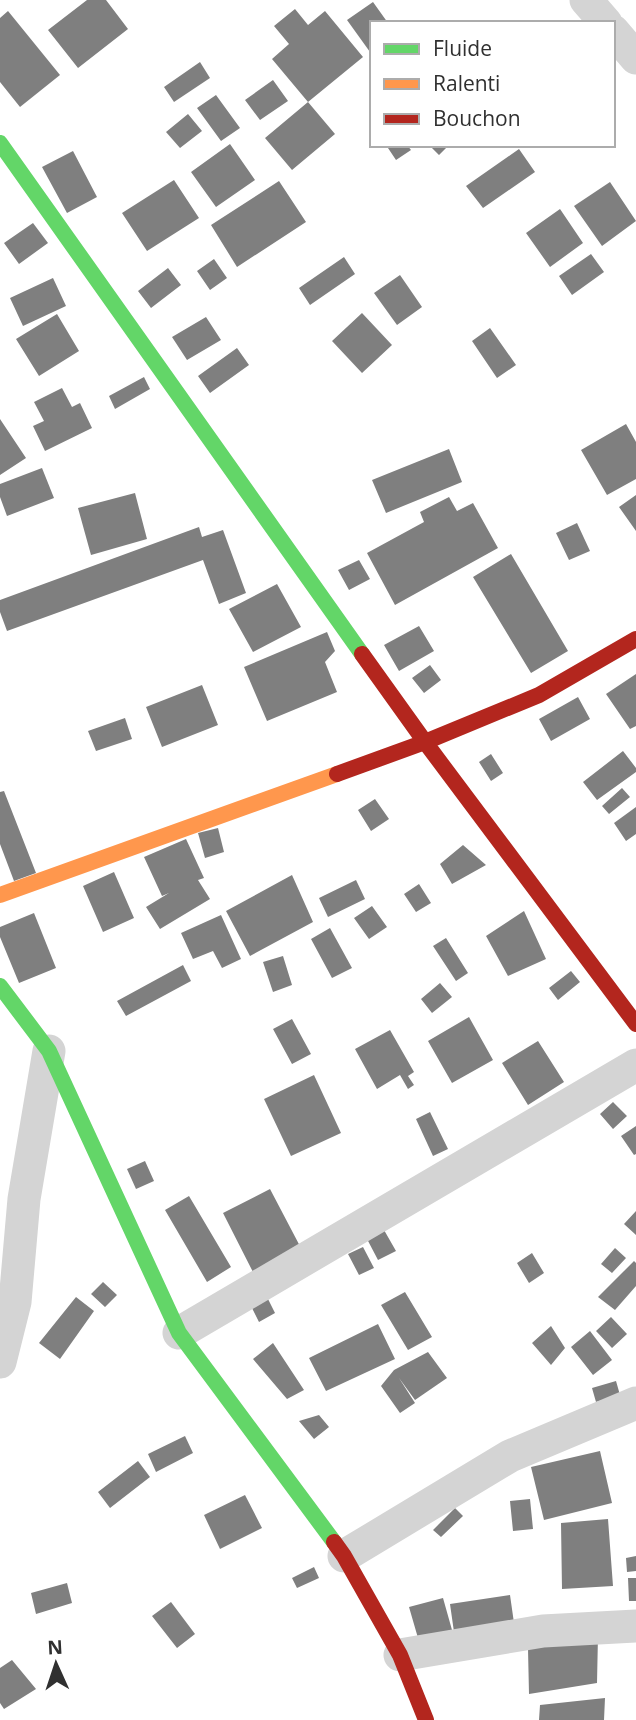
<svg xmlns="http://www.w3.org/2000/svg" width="636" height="1720" font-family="'Open Sans',sans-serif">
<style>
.building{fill:#7f7f7f}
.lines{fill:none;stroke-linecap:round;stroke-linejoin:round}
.street{stroke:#d4d4d4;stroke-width:33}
.fast{stroke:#63d668;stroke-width:16}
.slow{stroke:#ff974d;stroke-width:16}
.jam{stroke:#b3261e;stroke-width:16}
</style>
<rect width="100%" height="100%" fill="#fff"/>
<path class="building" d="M87,0H106L128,29L78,68L48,30Z
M373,2L388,23H372V51L370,52L347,20Z
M295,9L308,25L325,11L363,57L308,102L335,134L292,170L265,138L308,102L272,59L289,44L274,26Z
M8,11L60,75L20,107L0,82V18Z
M200,62L210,78L174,102L164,87Z
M273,80L288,101L260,120L245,100Z
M216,95L240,128L221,141L197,108Z
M188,114L202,131L180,148L166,132Z
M230,144L255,180L216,207L191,172Z
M386,145H407L411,150L396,160Z
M429,145H449L439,155Z
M519,149L535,172L483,208L466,186Z
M73,151L97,197L67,213L42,167Z
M174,180L199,218L147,251L122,213Z
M279,181L306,222L237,267L211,225Z
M610,182L636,221L602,246L574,206Z
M560,209L583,243L550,267L526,233Z
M33,223L48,243L19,264L4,243Z
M591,254L604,272L572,295L559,276Z
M344,257L355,274L310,305L299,288Z
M214,259L227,278L210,290L197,271Z
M168,268L181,285L151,308L138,291Z
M400,275L422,307L397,325L374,293Z
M53,278L66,306L23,326L10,298Z
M362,313L392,345L362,373L332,341Z
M57,314L79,351L39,376L16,339Z
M206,317L221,340L187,360L172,337Z
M490,328L516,365L497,378L472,341Z
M237,348L249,365L210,393L198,376Z
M144,377L150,389L115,409L109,396Z
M62,388L72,407L80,403L92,428L45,451L33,426L44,421L34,402Z
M0,419L26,458L0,475Z
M626,424L636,442V479L607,495L581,450Z
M449,449L462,482L386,513L372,480Z
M42,468L54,498L7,516L0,497V484Z
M135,493L147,539L91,555L78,508Z
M636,495V531L619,507Z
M449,497L457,511L473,503L498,548L395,605L367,553L424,522L420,512Z
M577,523L590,551L569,560L556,533Z
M199,527L202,537L223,530L246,593L219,604L203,560L7,631L0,612V600Z
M511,554L568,651L531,673L473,577Z
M359,560L370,579L349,590L338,570Z
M277,584L301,627L253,652L229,609Z
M419,626L434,651L399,671L384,645Z
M327,632L335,651L325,662L337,692L267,721L244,667Z
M430,665L441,680L424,693L412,678Z
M636,674V726L630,729L606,694Z
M202,685L218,725L162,747L146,707Z
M578,697L590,719L551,741L539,719Z
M125,718L132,739L96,751L88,731Z
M623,751L636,768V772L597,800L583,782Z
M491,754L503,773L491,781L479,762Z
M622,788L630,797L609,814L602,806Z
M4,791L36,873L14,881L0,844V792Z
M375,799L389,819L371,831L358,810Z
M636,807V834L626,841L614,823Z
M218,828L224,852L205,858L198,833Z
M186,839L204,878L198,880L210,899L160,929L146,907L169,893L162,896L144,857Z
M463,845L486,865L452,884L440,864Z
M114,872L134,918L103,932L83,886Z
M292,875L313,922L250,956L226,911Z
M356,880L365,899L328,917L319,898Z
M419,884L431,903L416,912L404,894Z
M372,906L387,927L369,939L354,918Z
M524,911L546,959L508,976L486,936Z
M34,913L56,968L19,983L0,937V927Z
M221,915L241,959L222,968L213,951L193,959L181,933Z
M330,928L352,968L332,978L311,939Z
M446,938L468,973L456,981L433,946Z
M283,956L292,985L273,992L263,962Z
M183,965L191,981L126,1016L117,1001Z
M571,971L580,982L558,1000L549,988Z
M440,983L452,997L432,1013L421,999Z
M469,1017L493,1060L452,1083L428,1041Z
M292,1019L311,1054L292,1064L273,1029Z
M390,1030L414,1072L408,1076L414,1085L408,1089L400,1075L377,1089L355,1049Z
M538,1041L564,1082L528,1105L502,1063Z
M314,1075L341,1133L291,1156L264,1099Z
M613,1102L627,1116L613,1129L600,1114Z
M430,1112L448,1149L433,1156L416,1119Z
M636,1126V1154L634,1155L621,1136Z
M145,1161L154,1181L136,1189L127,1169Z
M270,1189L302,1250L254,1274L223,1213Z
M189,1196L231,1267L207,1282L165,1210Z
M636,1211V1235L624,1224Z
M384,1230L396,1251L378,1260L367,1239Z
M363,1247L374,1268L359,1275L348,1254Z
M615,1248L626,1258L612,1273L601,1264Z
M532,1253L544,1273L529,1283L517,1263Z
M634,1261L636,1263V1286L615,1310L598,1297Z
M103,1282L117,1295L105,1307L91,1294Z
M405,1292L432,1337L408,1350L381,1305Z
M266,1295L275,1313L259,1322L250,1304Z
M76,1297L94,1311L60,1359L39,1343Z
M611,1317L627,1334L612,1348L596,1331Z
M378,1324L395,1359L326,1391L309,1358Z
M551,1326L565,1348L551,1365L532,1343Z
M590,1331L612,1360L593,1375L571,1347Z
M273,1343L304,1390L287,1399L253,1359Z
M428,1352L447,1378L415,1400L399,1378L415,1403L400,1413L381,1386L394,1370Z
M616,1381L620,1395L596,1402L592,1388Z
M319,1415L329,1427L314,1439L299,1421Z
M185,1436L193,1453L156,1472L148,1454Z
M600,1451L612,1503L544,1520L531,1467Z
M138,1461L150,1477L110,1508L98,1492Z
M245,1495L262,1528L220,1549L204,1515Z
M530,1499L533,1529L513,1531L510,1501Z
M455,1508L463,1516L441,1537L433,1530Z
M608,1519L613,1586L562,1589L561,1523Z
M636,1556V1571L627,1572L626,1558Z
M314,1567L319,1578L297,1588L292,1578Z
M628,1578H636V1601H629Z
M67,1583L72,1603L36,1614L31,1593Z
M510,1595L514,1623L454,1632L450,1604Z
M443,1598L452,1630L418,1638L409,1607Z
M171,1602L195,1634L177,1648L152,1616Z
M598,1635L597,1683L529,1694L528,1649Z
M12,1660L36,1689L4,1709L0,1703V1668Z
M605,1698L604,1720H539L540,1705Z"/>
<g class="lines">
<path class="street" d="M586,0L606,23
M613,31L636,58
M179,1333L636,1065
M0,1362L15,1302L24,1199L49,1051
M344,1556L510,1456L636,1403
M400,1655L543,1631L636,1626"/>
<path class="fast" d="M0,143L362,654
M0,986L49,1051L179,1333L334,1542"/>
<path class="slow" d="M0,895L337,774"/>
<path class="jam" d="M362,654L425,742L636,1024
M337,774L425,742L539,695L636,639
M334,1542L344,1556L400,1655L426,1720"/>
</g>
<rect x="370" y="21" width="245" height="126" fill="#ffffff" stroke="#acacac" stroke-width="2"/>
<rect x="384" y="44" width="35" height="10" fill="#63d668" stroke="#acacac" stroke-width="2"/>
<text x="433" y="56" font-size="21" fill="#303030">Fluide</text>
<rect x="384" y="79" width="35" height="10" fill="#ff974d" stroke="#acacac" stroke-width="2"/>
<text x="433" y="91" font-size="21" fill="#303030">Ralenti</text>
<rect x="384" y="114" width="35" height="10" fill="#b3261e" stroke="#acacac" stroke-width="2"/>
<text x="433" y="126" font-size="21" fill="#303030">Bouchon</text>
<g transform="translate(56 1664) rotate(357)" stroke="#ffffff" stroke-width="5" paint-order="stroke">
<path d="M0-5L12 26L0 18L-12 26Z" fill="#303030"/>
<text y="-10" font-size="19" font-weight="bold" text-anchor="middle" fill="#303030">N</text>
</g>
</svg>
